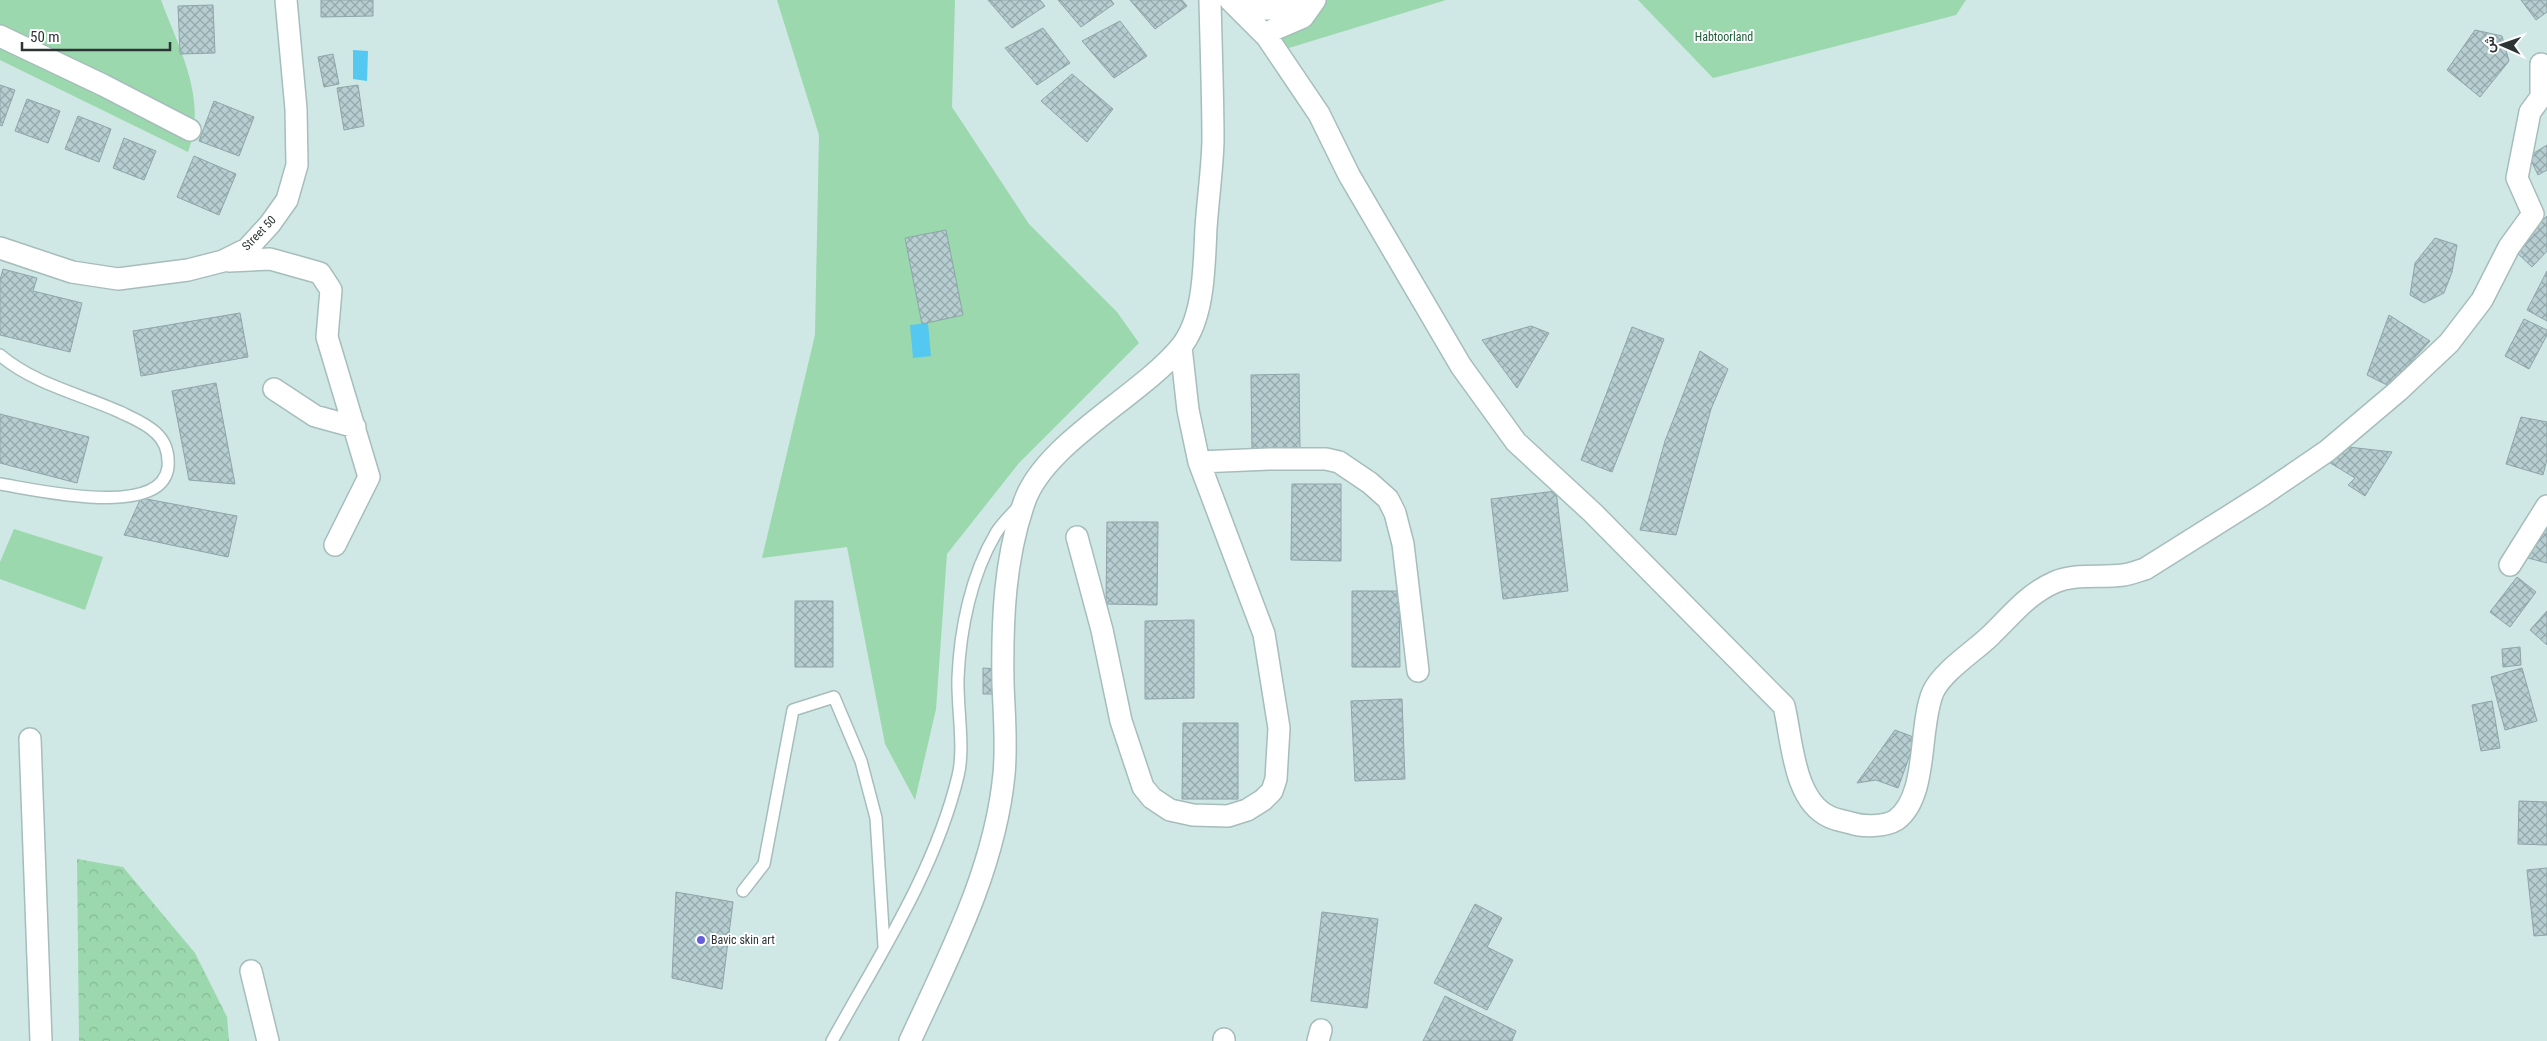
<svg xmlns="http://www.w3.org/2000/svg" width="2547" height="1041" font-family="'Roboto Condensed',Vazirmatn,sans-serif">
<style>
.green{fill:#9bd8ad}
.forest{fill:url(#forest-crowns)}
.water{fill:#55c8f2}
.building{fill:url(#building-cross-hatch);stroke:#8ea5a9}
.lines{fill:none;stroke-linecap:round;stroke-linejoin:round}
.lane-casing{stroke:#a6bdbb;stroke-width:14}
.street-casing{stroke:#a6bdbb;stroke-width:24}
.lane{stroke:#fff;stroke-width:11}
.street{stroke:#fff;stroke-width:21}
.poi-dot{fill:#645fd8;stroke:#fff;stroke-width:2}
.labels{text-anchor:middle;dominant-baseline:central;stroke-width:4;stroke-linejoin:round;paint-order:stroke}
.park-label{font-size:12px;fill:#1c5b36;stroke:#fff}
.street-label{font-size:12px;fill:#2c3534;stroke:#fff}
.poi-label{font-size:12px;fill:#2c3534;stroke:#fff;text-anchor:start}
</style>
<defs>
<pattern id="forest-crowns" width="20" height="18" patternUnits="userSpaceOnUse" patternTransform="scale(1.25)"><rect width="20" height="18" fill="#9bd8ad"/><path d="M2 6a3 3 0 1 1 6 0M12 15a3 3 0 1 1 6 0" fill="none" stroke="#86ba95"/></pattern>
<pattern id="building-cross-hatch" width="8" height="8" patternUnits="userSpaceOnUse" patternTransform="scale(1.25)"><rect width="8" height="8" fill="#b6ced1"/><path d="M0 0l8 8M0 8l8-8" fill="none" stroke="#94a8aa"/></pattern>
</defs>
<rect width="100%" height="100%" fill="#cfe7e5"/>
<path class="green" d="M0,0H161C179,49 208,99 188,152L0,60Z
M777,0H955L952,107L1029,224L1117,312L1139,343L1019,463L947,554L936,709L915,800L885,744L847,547L762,558L815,335L819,135Z
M1269,0H1446L1279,51Z
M1638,0H1966L1956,15L1713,78Z
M14,529L103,557L85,610L0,579V562Z"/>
<path class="forest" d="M77,859L123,867L195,953L227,1017L229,1041H79Z"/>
<path class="water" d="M353,50L368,51L367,81L353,79Z
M928,323L931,356L913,358L910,325Z"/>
<path class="building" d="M321,0H373V16L321,17Z
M988,0H1040L1045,6L1012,28Z
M1058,0H1111L1114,4L1081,27Z
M1130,0H1182L1187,6L1155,29Z
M2521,0H2547V12L2536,20Z
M213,5L215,53L180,54L178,6Z
M1120,21L1147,56L1114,78L1082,41Z
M1043,28L1070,63L1037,85L1005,48Z
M2475,30L2502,36L2509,61L2480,97L2447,70Z
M333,54L339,84L324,87L318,57Z
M1072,74L1113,109L1087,142L1041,101Z
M0,85L15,90L2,126L0,125Z
M358,85L364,126L344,130L337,88Z
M27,99L60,111L48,143L15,131Z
M214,101L254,117L239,156L199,141Z
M78,116L111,129L99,162L65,149Z
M124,138L156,151L144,180L113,168Z
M2547,145V170L2538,175L2529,156Z
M194,156L236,174L219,215L177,197Z
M2547,216V251L2532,267L2514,250Z
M946,230L963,315L922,324L905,238Z
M2435,238L2457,245L2452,272L2444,293L2424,303L2410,295L2415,263Z
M3,269L37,278L33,291L82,303L70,352L0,335V280Z
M2547,271V321L2527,310Z
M240,313L248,357L141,376L133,331Z
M2389,315L2430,341L2389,386L2367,375Z
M2524,319L2547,330V335L2529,369L2505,356Z
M1531,326L1549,333L1517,388L1482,340Z
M1632,327L1664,339L1612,472L1581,460Z
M1700,351L1728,369L1711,409L1676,535L1640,530L1665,441Z
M1299,374L1300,450L1252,451L1251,375Z
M216,383L235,484L189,480L172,391Z
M0,414L89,437L77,483L0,463Z
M2521,417L2547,422V459L2543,475L2506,464Z
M2340,446L2392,452L2365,496L2348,485L2355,478L2327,461Z
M1292,484H1341V561L1291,560Z
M1556,491L1568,591L1503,599L1491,499Z
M141,498L237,516L228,557L124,535Z
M1107,522H1158L1157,605L1106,604Z
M2547,524V563L2528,558Z
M2517,577L2536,592L2510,627L2490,612Z
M1352,591H1399L1400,667H1352Z
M795,601H833V667H795Z
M2547,611V645L2530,630Z
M1194,620V698L1145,699V621Z
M2520,647L2521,665L2503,667L2502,649Z
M983,668L997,669V694H983Z
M2522,668L2537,721L2505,730L2491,677Z
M1402,699L1405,779L1355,781L1351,701Z
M2492,701L2500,748L2481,751L2472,705Z
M1183,723H1238V799H1182Z
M1895,730L1916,738L1898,788L1876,780L1857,783Z
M2519,801L2547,802V845L2518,844Z
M2547,868V935L2534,936L2527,870Z
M676,892L733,902L722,989L672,978Z
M1475,904L1502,918L1487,947L1513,960L1487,1010L1434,983Z
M1322,912L1378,919L1367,1008L1311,1001Z
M1445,996L1516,1031L1512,1041H1423Z"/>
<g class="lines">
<g class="lane-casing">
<path id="lane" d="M0,355C34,384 80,394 120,412C132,418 146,423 156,433C166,442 169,453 168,467C162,520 33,489 0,484
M743,891L764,864L793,710L834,697L861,761L876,818L884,946
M832,1041C879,956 935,871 958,776C965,748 957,707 958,678C960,629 971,575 996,533C1001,524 1011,515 1018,507"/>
</g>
<g class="street-casing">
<path id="street" d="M1230,0L1267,37L1319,114L1349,175L1461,366L1516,442L1593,513L1784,706C1792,738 1793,801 1830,817C1836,820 1844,821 1851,823C1863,827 1885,827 1896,820C1929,796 1918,727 1933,692C1942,672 1973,652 1989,637C2012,615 2026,595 2055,582C2076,573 2101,578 2123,575C2130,574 2138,571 2145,569L2261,496L2327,451L2398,391L2449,343L2482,300L2509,247L2533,214L2517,178L2530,112L2541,97V64
M1240,9H1287L1293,0
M1264,34L1303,17L1315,0
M0,36L103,85L190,130
M0,248L72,272L118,279L188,270L223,261L247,249L270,224L287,200L297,165L296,109L286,0
M229,261L270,259L320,273L331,290L327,337L369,477L335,545
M274,389L315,416L355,427
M1199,462L1269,459H1326L1339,462L1370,483L1388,499L1395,513L1403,544L1418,671
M1077,537L1102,630L1121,721L1143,787L1152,798L1170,810L1193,815L1228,816L1247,810L1263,800L1272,791L1276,779L1279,728L1264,634L1199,462L1188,410L1181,347
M2510,565L2547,506
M30,739L41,1041
M251,971L268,1041
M910,1041C949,956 995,869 1004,774C1007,744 1004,713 1003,683C1002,623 1004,561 1024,503C1043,444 1139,397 1180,348C1205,318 1204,265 1206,228C1208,199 1212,171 1213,142C1213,95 1211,47 1210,0
M1224,1041V1039
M1318,1041L1321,1030"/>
</g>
<use href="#lane" class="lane"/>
<use href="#street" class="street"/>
</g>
<circle class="poi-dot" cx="701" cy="940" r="5"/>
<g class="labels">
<g class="park-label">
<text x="1724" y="37">Habtoorland</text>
</g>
<g class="street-label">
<text transform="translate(259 233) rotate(-46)">Street 50</text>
</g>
<g class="poi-label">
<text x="711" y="940">Bavic skin art</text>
</g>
</g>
<g transform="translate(2502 45) rotate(272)" stroke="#ffffff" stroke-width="4" paint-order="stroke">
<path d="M0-4L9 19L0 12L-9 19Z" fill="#2c3534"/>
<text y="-8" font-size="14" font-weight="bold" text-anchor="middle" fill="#2c3534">ش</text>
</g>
<path d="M22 42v8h148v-8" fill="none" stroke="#2c3534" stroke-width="2.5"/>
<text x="30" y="42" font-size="15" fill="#2c3534" stroke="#ffffff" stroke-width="4" paint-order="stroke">50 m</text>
</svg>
